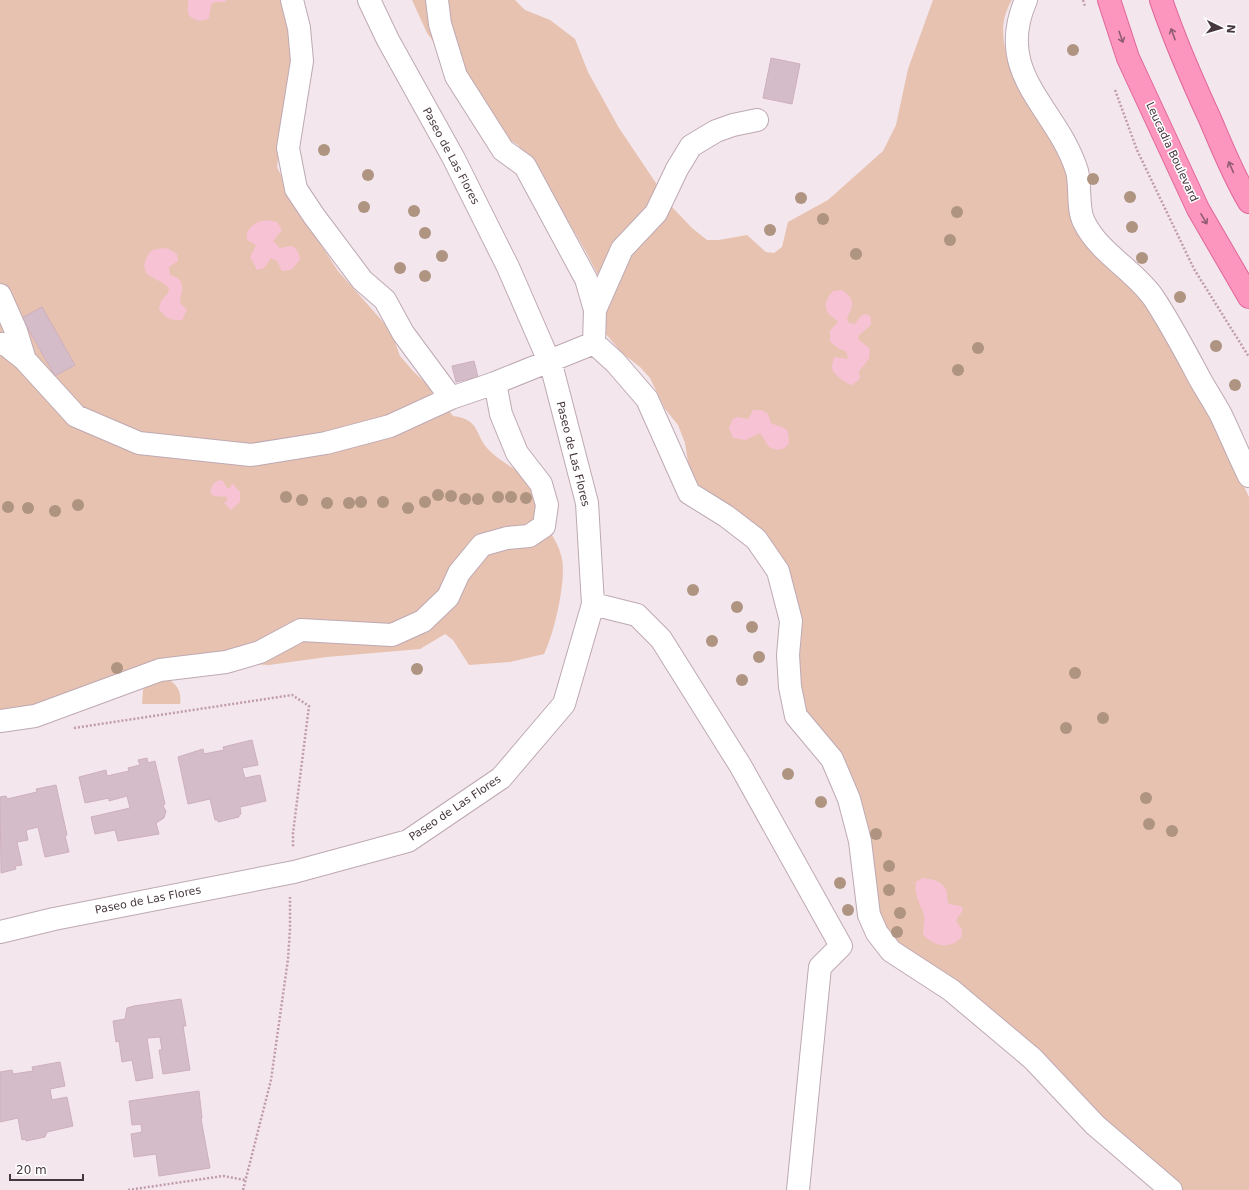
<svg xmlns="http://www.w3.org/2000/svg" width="1249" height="1190" font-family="'DejaVu Sans',sans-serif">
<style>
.green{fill:#e7c2b0}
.sand{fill:#f7c2d4}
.building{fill:#d4bcc8;stroke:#cfafbf}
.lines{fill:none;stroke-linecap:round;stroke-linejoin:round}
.minor-casing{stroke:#bea9b3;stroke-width:24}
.major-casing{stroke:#e1669a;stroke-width:24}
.path{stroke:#c09bac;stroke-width:2.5;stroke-dasharray:2 2;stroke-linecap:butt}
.minor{stroke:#fff;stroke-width:22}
.major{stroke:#fc96bf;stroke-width:22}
.tree{fill:#ae9481}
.oneway{stroke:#8f5c72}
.labels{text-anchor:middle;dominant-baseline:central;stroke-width:3;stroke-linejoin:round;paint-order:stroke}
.street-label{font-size:11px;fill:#46363e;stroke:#fff}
</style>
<rect width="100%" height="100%" fill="#f3e6ec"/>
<path class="green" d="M0,0H282L287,10L292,61L277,167L299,211L338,271L384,323L394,339L400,356L414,372L433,390L453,416C480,420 474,432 487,448C496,459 518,471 530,478C534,491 535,506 541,517C548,530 557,540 561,555C568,576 554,634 544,654L510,662L469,665L453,640L445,634L420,649L327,657L269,665L183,660L63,700L0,712Z
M412,0H515L525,10L550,20L575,39L588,72L619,128L672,207L692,228L707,240H719L747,235L766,252L774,253L782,247L788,222L828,200L883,151L896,125L908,69L933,0H1012C999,21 1002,43 1010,65L1064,156L1072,196L1133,281L1207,411L1249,497V1190H1181L904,952L881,925L874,885L803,708L790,584L777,549L754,523L703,491L693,482L689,468L685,443L678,425L665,409L650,378L640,367L622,353L605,333L604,322L609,296L586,252L542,176L518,145L502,135L427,33Z
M166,678C177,684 182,691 180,704H142L143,690L147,684Z"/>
<path class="sand" d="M188,0H227L225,2H214L211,5L209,18C201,23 194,21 188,14Z
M267,220L277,222L282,230L273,241L280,248L291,246C298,249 299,253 300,260L291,270L282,271L277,261L271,258L264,268L257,270L250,257L256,245L247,240C245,228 256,221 267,220Z
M167,248L177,254L178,261L169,267L170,275C188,280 181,290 180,303L187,310L182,320C171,321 165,318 159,309L161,301L168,293L169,288C161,277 138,279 146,259C150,248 157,249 167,248Z
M842,290C855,298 854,306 847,318L849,323L855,324C859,318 864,310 871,317V325L859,335L858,339L870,349L869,359L859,371L860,379L852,385C848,385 835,375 833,371C831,367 833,362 834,357L848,359L846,351L839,349L830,341V331L838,322C835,318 833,318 830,315C822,307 827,298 833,291Z
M753,410H762L768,414L771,423C785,430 789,424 789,443C784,451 777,451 769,447L760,433L746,440L733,438L729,428L733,419L738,417L748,419Z
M219,480L223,481L227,488H230L232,483L240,492V502L231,510L224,503L227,501V497L214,496L210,492L213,484Z
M923,878C933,879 943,881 947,892C948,896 946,900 949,904L961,906L963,910L956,920L962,930V936C952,950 933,947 923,934C923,927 926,919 923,912C919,902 914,894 916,882Z"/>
<path class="building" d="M771,58L800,64L792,104L763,98Z
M42,307L75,365L55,376L22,318Z
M474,361L478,377L456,382L452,366Z
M252,740L258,765L242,768L245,778L260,775L266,801L240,807L241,814L239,815V817L218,822V820H215L210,799L188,804L178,757L203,749L204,754L224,750L223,747Z
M147,758L148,763L155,761L165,804L163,806L166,811L164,818L156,823L159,834L118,841L115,830L95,834L91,817L130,808L127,796L109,801V798L85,803L79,777L106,770L107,776L129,771L128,768L140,765L138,760Z
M56,785L67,835L65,836L69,852L45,857L38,827L26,830L28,840L17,842L22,865L15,866L16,869L1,873L0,797L6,796L7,799L37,792L36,789Z
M181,999L186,1026H183L190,1070L163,1074L159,1050H162L160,1037L147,1038L153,1078L136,1081L132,1060L122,1062L119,1041L116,1042L113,1021L125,1019L127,1008L134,1006Z
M60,1062L65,1086L50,1089L52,1100L67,1097L73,1126L47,1132L45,1137L26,1141L25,1139L22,1140L18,1118L0,1122V1072L12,1070L13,1074L33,1071L32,1067Z
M199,1091L202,1118L201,1119L210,1168L159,1176L156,1154L134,1157L131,1134L142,1132L141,1124L132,1125L129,1101Z"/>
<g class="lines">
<g class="minor-casing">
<path id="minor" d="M437,0L440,24L456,76L503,150L525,166L586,279L595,310L594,343L615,362L647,399L689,493L726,516L756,539L778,571L791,621L788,655L790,687L796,716L832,759L849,799L860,841L869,915L877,933L891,951L951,990L1033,1059L1095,1125L1171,1190
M1026,0C993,75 1057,107 1077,171C1081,186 1077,209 1084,222C1099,253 1133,269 1153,297C1171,324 1186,353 1201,381C1208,393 1215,404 1221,415C1231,436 1239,456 1249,476
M0,295L16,331L25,360
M595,310L622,249L656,213L677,169L691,146L716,131L733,125L757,120
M0,344H5L25,360L76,416L139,443L251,455L326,443L390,426L451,398
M495,383L594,343
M593,604L637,615L661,639L740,765L841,946L820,967L798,1190
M0,721L35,716L160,670L226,662L260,652L301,630L392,635L423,621L448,597L459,573L482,545L507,538L529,536L544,526L547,505L541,484L517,453L501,414L495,383L451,398L403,333L385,300L362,280L314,216L296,189L288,148L302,61L299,28L292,0
M0,932L54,919L294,872L408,841L501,778L564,704L593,604L587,503L552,368L508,267L453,157L388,40L369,0"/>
</g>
<g class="major-casing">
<path id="major" d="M1109,0L1128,58L1198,209L1249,297
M1161,0C1175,41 1192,80 1210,119C1222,147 1233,175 1249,202"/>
</g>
<path class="path" d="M1083,0L1085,6
M1115,90L1137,150L1194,269L1249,357
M74,728L292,695L309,706L293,833V848
M128,1190L223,1176L245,1180
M243,1190L271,1080L288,959L290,929V897"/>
<use href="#minor" class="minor"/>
<use href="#major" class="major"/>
</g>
<g class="tree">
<circle cx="1073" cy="50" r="6"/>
<circle cx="324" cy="150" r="6"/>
<circle cx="368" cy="175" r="6"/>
<circle cx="1093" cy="179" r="6"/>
<circle cx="1130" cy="197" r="6"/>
<circle cx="801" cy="198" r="6"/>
<circle cx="364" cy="207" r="6"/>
<circle cx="414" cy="211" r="6"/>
<circle cx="957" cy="212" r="6"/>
<circle cx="823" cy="219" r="6"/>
<circle cx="1132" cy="227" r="6"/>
<circle cx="770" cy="230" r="6"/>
<circle cx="425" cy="233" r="6"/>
<circle cx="950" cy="240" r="6"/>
<circle cx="856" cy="254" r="6"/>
<circle cx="442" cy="256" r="6"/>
<circle cx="1142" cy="258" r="6"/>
<circle cx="400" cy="268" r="6"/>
<circle cx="425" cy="276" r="6"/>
<circle cx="1180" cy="297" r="6"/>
<circle cx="1216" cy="346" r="6"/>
<circle cx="978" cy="348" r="6"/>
<circle cx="958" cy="370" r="6"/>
<circle cx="1235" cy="385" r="6"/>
<circle cx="438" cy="495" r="6"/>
<circle cx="451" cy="496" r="6"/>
<circle cx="286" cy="497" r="6"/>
<circle cx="498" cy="497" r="6"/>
<circle cx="511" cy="497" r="6"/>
<circle cx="526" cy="498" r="6"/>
<circle cx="465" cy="499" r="6"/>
<circle cx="478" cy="499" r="6"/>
<circle cx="302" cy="500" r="6"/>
<circle cx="361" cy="502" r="6"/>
<circle cx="383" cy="502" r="6"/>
<circle cx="425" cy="502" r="6"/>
<circle cx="327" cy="503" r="6"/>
<circle cx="349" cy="503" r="6"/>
<circle cx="78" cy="505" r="6"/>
<circle cx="8" cy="507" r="6"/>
<circle cx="28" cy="508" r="6"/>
<circle cx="408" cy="508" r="6"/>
<circle cx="55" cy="511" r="6"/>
<circle cx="693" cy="590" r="6"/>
<circle cx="737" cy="607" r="6"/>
<circle cx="752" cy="627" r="6"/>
<circle cx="712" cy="641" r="6"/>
<circle cx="759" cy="657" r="6"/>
<circle cx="117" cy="668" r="6"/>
<circle cx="417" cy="669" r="6"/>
<circle cx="1075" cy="673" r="6"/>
<circle cx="742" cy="680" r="6"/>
<circle cx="1103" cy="718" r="6"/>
<circle cx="1066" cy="728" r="6"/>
<circle cx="788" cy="774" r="6"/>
<circle cx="1146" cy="798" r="6"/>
<circle cx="821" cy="802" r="6"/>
<circle cx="1149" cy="824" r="6"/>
<circle cx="1172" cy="831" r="6"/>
<circle cx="876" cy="834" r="6"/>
<circle cx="889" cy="866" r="6"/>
<circle cx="840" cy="883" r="6"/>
<circle cx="889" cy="890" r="6"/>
<circle cx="848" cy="910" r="6"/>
<circle cx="900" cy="913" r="6"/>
<circle cx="897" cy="932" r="6"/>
</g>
<defs><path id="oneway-shaft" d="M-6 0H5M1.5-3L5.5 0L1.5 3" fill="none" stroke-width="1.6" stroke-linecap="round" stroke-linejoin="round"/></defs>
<g class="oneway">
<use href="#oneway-shaft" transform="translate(1173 34) rotate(-110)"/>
<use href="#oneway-shaft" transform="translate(1121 37) rotate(71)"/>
<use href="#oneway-shaft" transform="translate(1231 167) rotate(-114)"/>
<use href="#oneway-shaft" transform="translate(1204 219) rotate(60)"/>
</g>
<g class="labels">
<g class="street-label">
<text transform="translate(1172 152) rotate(65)">Leucadia Boulevard</text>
<text transform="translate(451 156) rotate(62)">Paseo de Las Flores</text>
<text transform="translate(573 454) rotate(76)">Paseo de Las Flores</text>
<text transform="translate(455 808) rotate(-34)">Paseo de Las Flores</text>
<text transform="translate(148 900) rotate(-11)">Paseo de Las Flores</text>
</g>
</g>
<g transform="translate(1221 28) rotate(95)" stroke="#ffffff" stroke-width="3" paint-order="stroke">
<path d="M0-3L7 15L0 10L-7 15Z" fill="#46363e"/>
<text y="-6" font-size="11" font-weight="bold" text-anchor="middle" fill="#46363e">N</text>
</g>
<path d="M10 1174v6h73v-6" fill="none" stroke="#46363e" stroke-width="2"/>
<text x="16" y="1174" font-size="12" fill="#46363e" stroke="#ffffff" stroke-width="3" paint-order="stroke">20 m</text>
</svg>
